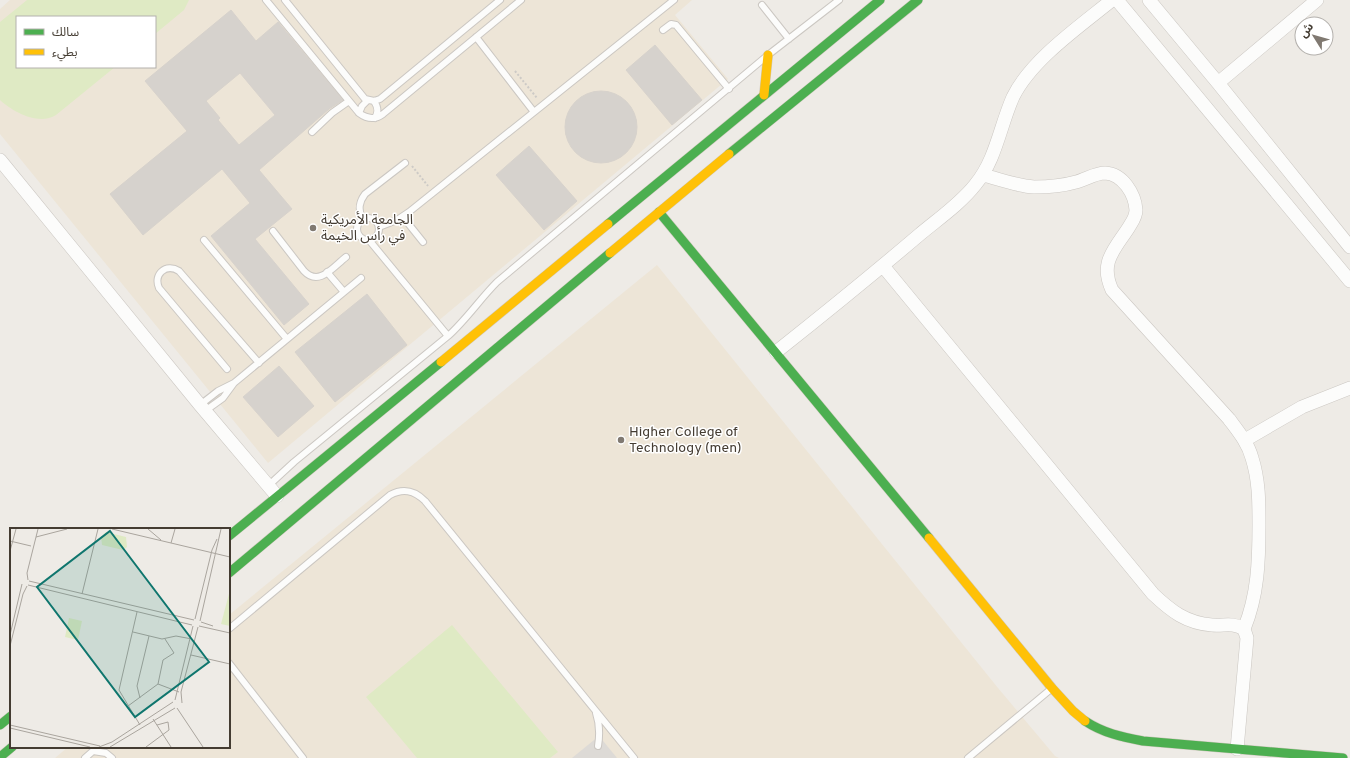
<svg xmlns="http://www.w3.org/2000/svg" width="1350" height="758" font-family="Overpass,'Noto Sans Arabic',sans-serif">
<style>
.education{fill:#ede5d7;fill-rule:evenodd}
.green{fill:#dfeac4}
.parking{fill:#dddad6}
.building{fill:#d6d2cd;stroke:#d7d2cc;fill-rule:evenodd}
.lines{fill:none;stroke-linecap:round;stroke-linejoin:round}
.lane-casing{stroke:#cbc7c2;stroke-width:8}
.street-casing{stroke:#cbc7c2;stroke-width:14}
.fast-casing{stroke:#cec8bd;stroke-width:10}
.slow-casing{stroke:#cec8bd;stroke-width:10}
.path{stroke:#cdcac6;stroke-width:2;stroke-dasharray:2 2;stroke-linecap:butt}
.lane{stroke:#fcfcfb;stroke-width:6}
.street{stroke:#fcfcfb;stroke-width:13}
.fast{stroke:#4caf50;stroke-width:9}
.slow{stroke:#ffc107;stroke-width:9}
.poi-dot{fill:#807971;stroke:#fff;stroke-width:1.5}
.labels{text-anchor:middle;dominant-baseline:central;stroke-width:3;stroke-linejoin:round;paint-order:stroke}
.poi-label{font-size:14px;fill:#443c32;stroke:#fff;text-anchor:start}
.inset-road{fill:none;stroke:#aaa59e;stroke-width:1}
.view{fill:#0f766e;fill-opacity:0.15;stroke:#0f766e;stroke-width:2}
.inset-edge{fill:none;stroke:#443c32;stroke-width:2}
</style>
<rect width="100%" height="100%" fill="#eeebe6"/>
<path class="education" d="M10,0H692L675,15L728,79L268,463L0,134V9ZM17,17H155V67H17Z
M657,265L998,688L1055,756L1059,758H55L68,747H229V615Z"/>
<path class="green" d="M27,0H189L184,10L155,34V17H17V67H115L56,115C39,126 13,112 0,100V22Z
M452,625L558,752L550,758H417L366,697Z"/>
<path class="parking" d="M599,736L617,758H572Z"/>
<path class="building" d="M231,10L256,41L278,22L343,100L329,109L259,170L292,209L255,239L309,304L284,325L211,236L250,203L222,169L143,235L110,194L187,131L145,81ZM240,73L275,115L239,145L218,120L220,118L206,101Z
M655,45L702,100L672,125L626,70Z
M565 127a36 36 0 1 1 72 0a36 36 0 1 1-72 0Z
M529,146L577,201L544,230L496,175Z
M367,294L407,345L335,402L295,352Z
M279,366L314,406L278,437L243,397Z"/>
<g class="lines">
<g class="lane-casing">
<path id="lane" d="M266,0L359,113C367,119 375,120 383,114L521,0
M285,0L365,99L374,101L380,99L500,0
M762,5L789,39
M663,30L671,24L676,25L729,89
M476,37L534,112
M374,101C378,107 379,112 375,118
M359,113L362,106L368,100
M312,132L332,113L349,101
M403,217L423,242
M357 229a11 11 0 1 1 22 0a11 11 0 1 1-22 0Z
M362,219C358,209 359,202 365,194L405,163
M379,227L397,220L409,212L674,0
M273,231L304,271C319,287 333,267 346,257
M204,240L287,339
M369,240L448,336
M327,272L344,292
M227,369L159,288C153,274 166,263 179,271L259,363
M200,405L218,391L234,383
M205,411L223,398L234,383L361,278
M268,486L294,462L448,336C466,320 480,299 497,282L768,55L839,0
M229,629L390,495C403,488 414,490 425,501L634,758
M229,663L303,758
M596,713C600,725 600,734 598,746
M85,758L93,751L106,753L112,758
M968,758L1051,689"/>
</g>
<g class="street-casing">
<path id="street" d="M1117,0L1350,281
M1149,0L1218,83L1350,247
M1218,83L1317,0
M0,160L200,405L277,496
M983,175C999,179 1017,186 1034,187C1048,187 1062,186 1076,182C1085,180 1095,173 1105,173C1123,174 1135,194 1136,210C1136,217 1132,222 1129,227C1115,249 1099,262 1112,290L1229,419C1238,431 1248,443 1252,458C1259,480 1259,502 1259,524C1259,561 1258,595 1244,629L1247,638L1237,749
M883,266L1153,594C1171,611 1186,623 1212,625C1226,626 1231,622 1244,629
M776,352C824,314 872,275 919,235C938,219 960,204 975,185C996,160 1000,126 1013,97C1031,60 1080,26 1112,0
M1245,440L1302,407L1350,388"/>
</g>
<g class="fast-casing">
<path id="fast" d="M729,154L918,0
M659,212L929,538
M608,224L880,0
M229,536L441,362
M229,573L610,253
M1085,721C1103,733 1122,737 1143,741L1343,758
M0,725L11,716
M0,757L12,747"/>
</g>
<g class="slow-casing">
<path id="slow" d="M764,95L768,55
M610,253L729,154
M441,362L608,224
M929,538L1052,688L1073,711L1085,721"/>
</g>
<path class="path" d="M515,71L537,98
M412,166L428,186"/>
<use href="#lane" class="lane"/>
<use href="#street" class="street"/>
<use href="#fast" class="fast"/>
<use href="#slow" class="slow"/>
</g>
<g class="poi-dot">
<circle cx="313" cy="228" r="4"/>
<circle cx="621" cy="440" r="4"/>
</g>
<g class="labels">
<g class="poi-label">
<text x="321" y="220">الجامعة الأمريكية<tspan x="321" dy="16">في رأس الخيمة</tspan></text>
<text x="629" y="432">Higher College of<tspan x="629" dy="16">Technology (men)</tspan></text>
</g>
</g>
<g transform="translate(10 528)">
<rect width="220" height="220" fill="#eeebe6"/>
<path d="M96,4L116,9L117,19L113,22L92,17L91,9ZM220,62V98L211,96ZM59,90L72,93L68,112L55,109Z" fill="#dfeac4"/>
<path class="inset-road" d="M102,1L220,29M138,1L151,12M26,9L57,1M0,13L21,18M161,15L165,1M0,23L6,1M18,52L17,45L28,1M19,53L184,92M18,57L182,97M72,66L88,1M127,84L109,162L130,197M185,91L202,22L207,11M190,93L211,1M191,94L203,98M189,98L220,105M123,104L152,111L166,108L182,111M0,107L12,56M0,118L13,66L17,58M181,127L220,136M148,156L169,164M130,170L127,158L139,108M165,172L183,98M172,175L171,164L188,99M118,178L148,156L153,132L164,125L155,111M167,180L193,219M143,191L161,219M0,197L90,218M0,200L80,219M89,219L102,214L163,174M100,219L165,180M136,219L159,202L158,194L147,197"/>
<path class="view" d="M100,3L199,134L125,189L27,59Z"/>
<rect width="220" height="220" class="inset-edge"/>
</g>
<rect x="16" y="16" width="140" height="52" fill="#ffffff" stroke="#b4b1ad"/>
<rect x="24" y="29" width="20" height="6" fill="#4caf50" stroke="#b4b1ad"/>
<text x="52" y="36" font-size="12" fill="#443c32">سالك</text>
<rect x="24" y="49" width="20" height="6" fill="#ffc107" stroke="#b4b1ad"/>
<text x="52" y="56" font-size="12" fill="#443c32">بطيء</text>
<g transform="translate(1314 36) rotate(307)"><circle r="19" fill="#ffffff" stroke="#b4b1ad"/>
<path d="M0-3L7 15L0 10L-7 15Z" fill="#807971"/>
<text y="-6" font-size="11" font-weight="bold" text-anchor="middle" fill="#443c32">ش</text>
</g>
</svg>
